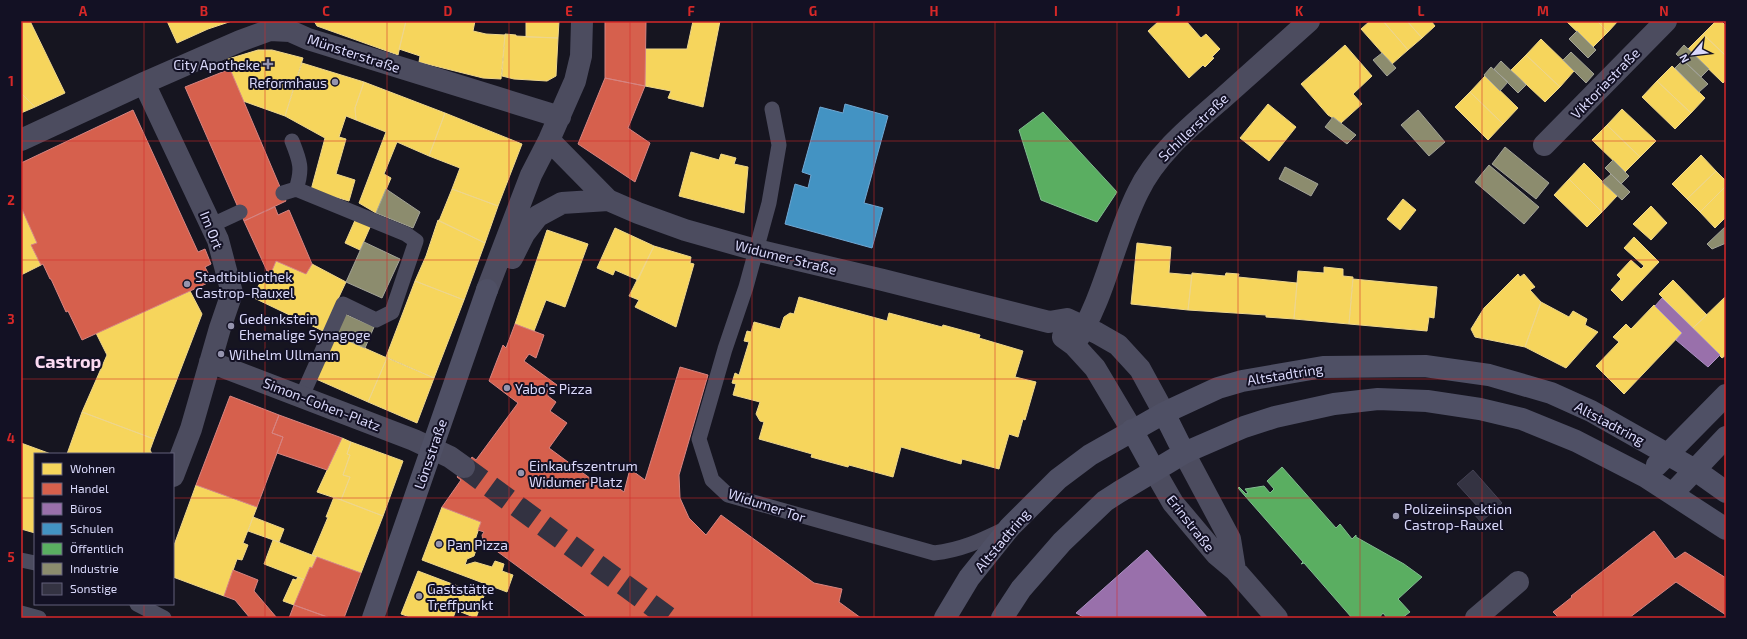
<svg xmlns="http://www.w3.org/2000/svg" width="1747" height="639" font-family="'Exo 2',sans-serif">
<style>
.homes{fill:#f6d55c;stroke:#eed68c}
.shops{fill:#d6604d;stroke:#d78481}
.offices{fill:#9970ab;stroke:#ac90c3}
.schools{fill:#4393c3;stroke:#70a8d4}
.public{fill:#5aae61;stroke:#80bb8f}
.industry{fill:#8c8c6e;stroke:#a3a398}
.building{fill:#343342;stroke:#434153}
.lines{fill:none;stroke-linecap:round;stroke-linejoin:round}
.street-tunnel{stroke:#333241;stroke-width:22;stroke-dasharray:22 11;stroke-linecap:butt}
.lane{stroke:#4c4c5f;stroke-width:15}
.street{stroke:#4c4c5f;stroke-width:22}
.secondary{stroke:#4f5065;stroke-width:22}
.grid{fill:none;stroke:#d62828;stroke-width:1;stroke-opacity:0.55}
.poi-dot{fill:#9594ae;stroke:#131124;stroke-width:1.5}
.labels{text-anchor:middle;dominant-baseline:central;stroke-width:4;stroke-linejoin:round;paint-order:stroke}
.street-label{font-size:14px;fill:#dad9fb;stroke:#131124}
.poi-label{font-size:14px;fill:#dad9fb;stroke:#131124;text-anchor:start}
.district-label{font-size:18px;font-weight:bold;fill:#fbdaf2;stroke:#131124}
.neatline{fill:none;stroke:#d62828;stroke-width:1.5}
.grid-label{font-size:13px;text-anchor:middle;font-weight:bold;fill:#d62828}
</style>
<rect width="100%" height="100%" fill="#161520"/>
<path class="homes" d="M21,21H30L65,93L35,107L21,93Z
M167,21H232L208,29L177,43Z
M314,21H406L398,55L317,26Z
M406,21H475L473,31L486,34L505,35L501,79L483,78L419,62L420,56L399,49Z
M526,21H559L558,38L526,37Z
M693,21H720L703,107L668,98L671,91L645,86V49H687Z
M1159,21H1186L1201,38L1206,34L1220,49L1212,57L1214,58L1205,67L1203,65L1189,78L1148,31Z
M1370,21H1383L1408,50L1392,64L1361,29Z
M1383,21H1407L1422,38L1408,50Z
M1407,21H1431L1435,26L1422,38Z
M1566,21H1597L1608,32L1593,47Z
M1597,21H1618L1608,32Z
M1716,21H1721L1726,26V56L1703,34Z
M505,34L516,35V36L558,38L556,76L547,81L514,79L502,76Z
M1703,34L1726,56V80L1723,83L1688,49Z
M1541,39L1574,71L1560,87L1526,55Z
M1345,45L1372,76L1353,94L1362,104L1341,123L1328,115L1301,84Z
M258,50H272L303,58L285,116L243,101L225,60Z
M1526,55L1560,87L1545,102L1511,70Z
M302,63L364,82L355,108L356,120L346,116L339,137L346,139L336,174L355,180L349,201L311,190L325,138L285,116Z
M1672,66L1705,98L1691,113L1657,81Z
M1485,76L1518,108L1503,124L1470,92Z
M1657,81L1691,113L1675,129L1642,97Z
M364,82L445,113L429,156L397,142L384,174L391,178L376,213L359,203L386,132L356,120L355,108Z
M1470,92L1503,124L1488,140L1455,107Z
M21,93L35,107L21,113Z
M1268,104L1296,127L1269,161L1240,138Z
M1622,109L1656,141L1640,157L1607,125Z
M445,113L522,144L498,206L452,189L460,168L429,156Z
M1607,125L1640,157L1625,172L1592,140Z
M691,152L719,160L721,154L736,158L734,164L748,167L744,213L679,196Z
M1701,155L1716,171L1687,199L1672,184Z
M1584,163L1617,196L1602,212L1569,179Z
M1716,171L1726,181V186L1700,212L1687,199Z
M1569,179L1602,212L1587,227L1554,195Z
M1726,186V217L1715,228L1700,212Z
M452,189L498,206L485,243L439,221Z
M1403,199L1416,210L1400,230L1387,219Z
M1651,206L1667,223L1651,240L1633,224Z
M21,207L37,243L31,245L41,265L21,275Z
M356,218L371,225L360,250L345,243Z
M438,220L485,243L464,300L415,281L426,256Z
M615,228L654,246L638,280L615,270L613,275L597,268Z
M547,230L588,244L565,307L546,300L534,331L515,324Z
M1634,237L1659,262L1622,301L1611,290L1621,279L1617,275L1631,260L1641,269L1644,266L1624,248Z
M1137,243L1171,247L1169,273L1192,275L1188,310L1131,304Z
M654,246L691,257L690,263L694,264L676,327L635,307L639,300L629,296Z
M276,261L306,274L312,264L346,282L323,331L252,297L267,271L271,273Z
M1324,267L1343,269V276L1353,277L1349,324L1294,319L1298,271L1324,273Z
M1192,273L1225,276L1226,273L1239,274L1238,277L1297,283L1294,319L1266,317V315L1188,310Z
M1518,274L1520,277L1524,274L1535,287L1530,290L1541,302L1525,347L1475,337L1471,329L1484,308Z
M1353,279L1437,287L1434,318L1429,317L1427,331L1349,324Z
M1673,280L1707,315L1693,328L1659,294Z
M415,281L464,300L434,378L386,357Z
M190,291L202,314L154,439L82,412L107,355L96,333Z
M1726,296V355L1722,358L1693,328Z
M799,297L887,321L889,313L942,327L943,325L980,335L979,338L1023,351L1015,377L1036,382L1025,420L1023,419L1018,437L1009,434L999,469L962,459L961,464L901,447L893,477L849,465L848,467L811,457L812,454L759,439L764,422L760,421L756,414L760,402L733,395L736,384L732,383L735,373L739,375L749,342L744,341L747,331L751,332L754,322L780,329L784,317L790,313L794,314Z
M1541,302L1569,317L1573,311L1587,319L1585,325L1598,332L1566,368L1525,347Z
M1654,305L1682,333L1624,394L1596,366L1619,342L1613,337L1626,324L1631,329Z
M335,335L387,358L368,402L316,379Z
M387,358L434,378L417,423L368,402Z
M82,412L154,439L150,450L152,454H67Z
M342,438L351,442L347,454L350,455L343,475L350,477L341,500L317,492Z
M351,442L403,461L383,516L341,500L350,477L343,475L350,455L347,454Z
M21,443L51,454H35V533L21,529Z
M196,485L257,507L243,543L248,545L242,560L237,559L224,596L173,577V548Z
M334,497L383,516L361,573L312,555L328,517H326Z
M442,507L481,522L474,543L478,544L474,556L467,559L465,565L475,562L492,567L495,561L504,564L502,571L513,575L507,592L422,560Z
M253,517L284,529L279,542L248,531Z
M273,540L317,557L312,568L310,567L305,580L264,564Z
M418,571L484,596L476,618L456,610L453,618H413L401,614Z
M298,577L305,580L294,605L283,601L293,579L296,580Z"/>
<path class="shops" d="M605,21H646L645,86L605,78Z
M230,69L286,201L244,221L185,87Z
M605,78L645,86L628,128L650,143L635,182L578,144Z
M133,110L198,252L205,249L211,264L205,267L212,281L82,340L68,311L66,312L51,279H50L43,264L41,265L31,245L37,243L21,207V163Z
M275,207L278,215L289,210L312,264L306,274L276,261L271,273L267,271L244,221Z
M515,324L544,335L536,358L529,354L524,361L557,385L548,396L556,402L550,411L567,423L549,448L602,487L607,480L624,492L630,469L645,480L680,367L708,375L679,475L680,498L689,518L706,535L721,515L814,583L842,589L839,602L861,618H588L483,541L482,535L484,532L478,530L481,522L442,507L461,480L457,477L472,457L476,460L518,403L489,381L503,345L506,348Z
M230,396L279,415L272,433L283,437L257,507L196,485Z
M279,415L342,438L327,470L277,453L283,437L272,433Z
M1654,531L1675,559L1685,552L1726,578V615L1676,582L1629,618H1559L1553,612L1572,597L1571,596Z
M317,557L361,573L344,618H330L294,605L310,567L312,568Z
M233,570L258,580L254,591L277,618H250L235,600L224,596Z
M294,605L330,618H289Z"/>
<path class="offices" d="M1662,298L1720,355L1708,367L1676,340L1682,333L1655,306Z
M1147,550L1208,618H1085L1076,613Z"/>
<path class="schools" d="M845,104L888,116L864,203L883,208L872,248L785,224L795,184L808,188L811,175L802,172L820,107L843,113Z"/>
<path class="public" d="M1043,112L1117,192L1097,222L1041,200L1019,130Z
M1282,467L1336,528L1340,524L1352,539L1356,535V537L1404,564L1422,577L1398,599L1410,612L1402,618H1387L1383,613L1379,618H1352L1304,563L1301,564L1303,562L1238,488L1239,487L1246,494L1248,493L1245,489L1264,486L1270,493L1274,489L1267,481Z"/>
<path class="industry" d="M1577,31L1596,50L1588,58L1569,39Z
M1684,45L1709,69L1701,77L1676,54Z
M1571,52L1594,74L1586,83L1563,60Z
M1382,53L1396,68L1387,76L1373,60Z
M1683,60L1708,84L1699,92L1675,68Z
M1501,61L1526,85L1518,93L1494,69Z
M1491,67L1508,82L1500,91L1484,75Z
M1418,110L1445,142L1429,156L1401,125Z
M1333,117L1356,135L1347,144L1325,127Z
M1505,147L1549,183L1536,199L1492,164Z
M1613,160L1629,176L1621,184L1605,168Z
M1489,165L1539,207L1524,224L1475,182Z
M1285,167L1318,184L1311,196L1279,179Z
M1611,174L1630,192L1622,200L1602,182Z
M386,189L420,212L413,228L376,213Z
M1726,226V243L1712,249L1707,244Z
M364,242L400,259L382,298L346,282Z
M345,314L374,327L365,348L335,335Z"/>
<path class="building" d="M1473,470L1502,503L1481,522L1473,513L1479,508L1457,484Z"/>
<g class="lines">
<path class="street-tunnel" d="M464,467L669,618"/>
<path class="lane" d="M772,109L779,145L769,203L746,287L725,349L699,439L712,480L728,495L934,553C961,550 980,541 1005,529
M292,141C300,161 303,169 296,189
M283,193L296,189L406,234L416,241L392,312L376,320L343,304L302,396
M212,225L240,212
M21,560L35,563
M137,604L164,618
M21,613L39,618"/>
<path class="street" d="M144,83L218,240L232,293L220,328L191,429L173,476
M21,140L144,83L240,41L270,30L290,31L308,39L560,117
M549,140L608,200L638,213L685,230L756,250L883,280L1049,322L1067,319L1097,333L1118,345L1140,369L1164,413
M1544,145L1666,21
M512,258L524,234L538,216L562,203L608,200
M487,290L531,175L549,140L575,81L581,56L582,21
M1063,337L1074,345L1095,368L1132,430
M1074,345C1105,298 1113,242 1138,192C1156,154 1192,125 1223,98C1252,72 1280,47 1309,21
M210,362L414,440L450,457L464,467
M1184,453L1230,539L1235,570
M1154,470L1173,503L1216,554L1235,570L1277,618
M1476,618L1518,582"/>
<path class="secondary" d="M1164,413L1184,453
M1132,430L1154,470
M1657,465L1726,395
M1672,494L1726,437
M373,618L487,290
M945,618L969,578L1010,527L1058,479L1090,455L1164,413L1218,388L1242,381L1323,367L1425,366L1489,375L1551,393L1591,411L1667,454L1695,470L1726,492
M1002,618L1021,589L1062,542L1105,501L1119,492L1184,453L1244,427L1275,417L1334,404L1378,399L1427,401L1480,409L1522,419L1576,441L1646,477L1726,529"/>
</g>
<path class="grid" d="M144,21V454M265,21V618M387,21V618M509,21V618M630,21V618M752,21V618M874,21V618M995,21V618M1117,21V618M1238,21V618M1360,21V618M1482,21V618M1603,21V618M21,141H1726M21,260H1726M21,379H1726M21,498H35M173,498H1726M144,604V618"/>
<g class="poi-dot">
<path d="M266 58h4v4h4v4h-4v4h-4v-4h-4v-4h4z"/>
<circle cx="335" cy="82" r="4"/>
<circle cx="187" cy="284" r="4"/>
<circle cx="231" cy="326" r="4"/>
<circle cx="221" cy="354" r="4"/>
<circle cx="507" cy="388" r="4"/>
<circle cx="521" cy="473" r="4"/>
<circle cx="1396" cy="516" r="4"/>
<circle cx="439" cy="544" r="4"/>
<circle cx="419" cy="596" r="4"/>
</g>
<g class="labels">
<g class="street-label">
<text transform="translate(354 53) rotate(18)">Münsterstraße</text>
<text transform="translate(1605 83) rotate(-46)">Viktoriastraße</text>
<text transform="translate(1193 127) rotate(-44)">Schillerstraße</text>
<text transform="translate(212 230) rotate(68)">Im Ort</text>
<text transform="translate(786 257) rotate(14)">Widumer Straße</text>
<text transform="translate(1285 374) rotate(-9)">Altstadtring</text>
<text transform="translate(322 404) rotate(21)">Simon-Cohen-Platz</text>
<text transform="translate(1610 423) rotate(28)">Altstadtring</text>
<text transform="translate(430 454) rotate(-71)">Lönsstraße</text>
<text transform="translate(767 505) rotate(18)">Widumer Tor</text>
<text transform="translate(1191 523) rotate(52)">Erinstraße</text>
<text transform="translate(1002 540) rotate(-50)">Altstadtring</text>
</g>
<g class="poi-label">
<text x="260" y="64" text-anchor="end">City Apotheke</text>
<text x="327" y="82" text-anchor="end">Reformhaus</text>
<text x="195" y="276">Stadtbibliothek<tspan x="195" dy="16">Castrop-Rauxel</tspan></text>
<text x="239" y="318">Gedenkstein<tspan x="239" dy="16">Ehemalige Synagoge</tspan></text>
<text x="229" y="354">Wilhelm Ullmann</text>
<text x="515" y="388">Yabo's Pizza</text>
<text x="529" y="465">Einkaufszentrum<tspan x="529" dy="16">Widumer Platz</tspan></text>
<text x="1404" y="508">Polizeiinspektion<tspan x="1404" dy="16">Castrop-Rauxel</tspan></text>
<text x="447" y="544">Pan Pizza</text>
<text x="427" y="588">Gaststätte<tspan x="427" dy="16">Treffpunkt</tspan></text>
</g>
<g class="district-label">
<text x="68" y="361">Castrop</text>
</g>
</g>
<rect width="1747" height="639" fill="none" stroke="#131124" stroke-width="44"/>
<rect x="34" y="453" width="140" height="152" fill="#131124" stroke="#63617a"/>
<rect x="42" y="463" width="20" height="12" fill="#f6d55c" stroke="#63617a"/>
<text x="70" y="473" font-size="12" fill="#dad9fb">Wohnen</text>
<rect x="42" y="483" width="20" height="12" fill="#d6604d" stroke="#63617a"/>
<text x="70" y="493" font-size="12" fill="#dad9fb">Handel</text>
<rect x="42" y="503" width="20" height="12" fill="#9970ab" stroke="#63617a"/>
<text x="70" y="513" font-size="12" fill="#dad9fb">Büros</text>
<rect x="42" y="523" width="20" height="12" fill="#4393c3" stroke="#63617a"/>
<text x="70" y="533" font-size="12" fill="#dad9fb">Schulen</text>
<rect x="42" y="543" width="20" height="12" fill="#5aae61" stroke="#63617a"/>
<text x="70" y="553" font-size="12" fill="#dad9fb">Öffentlich</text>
<rect x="42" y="563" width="20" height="12" fill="#8c8c6e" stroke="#63617a"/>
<text x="70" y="573" font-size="12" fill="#dad9fb">Industrie</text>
<rect x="42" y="583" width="20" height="12" fill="#343342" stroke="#63617a"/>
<text x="70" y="593" font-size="12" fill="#dad9fb">Sonstige</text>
<g transform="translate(1693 54) rotate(242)" stroke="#131124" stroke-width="3" paint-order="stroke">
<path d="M0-3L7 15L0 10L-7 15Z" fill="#dad9fb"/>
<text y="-6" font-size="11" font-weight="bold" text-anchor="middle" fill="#dad9fb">N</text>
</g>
<rect x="22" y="22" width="1703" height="595" class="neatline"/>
<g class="grid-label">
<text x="83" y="16">A</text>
<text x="204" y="16">B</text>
<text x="326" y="16">C</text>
<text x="448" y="16">D</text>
<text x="569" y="16">E</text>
<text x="691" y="16">F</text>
<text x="813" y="16">G</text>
<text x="934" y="16">H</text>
<text x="1056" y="16">I</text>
<text x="1178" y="16">J</text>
<text x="1299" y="16">K</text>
<text x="1421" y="16">L</text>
<text x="1543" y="16">M</text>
<text x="1664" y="16">N</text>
<text x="11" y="86">1</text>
<text x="11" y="205">2</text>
<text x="11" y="324">3</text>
<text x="11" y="443">4</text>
<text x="11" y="562">5</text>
</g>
</svg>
